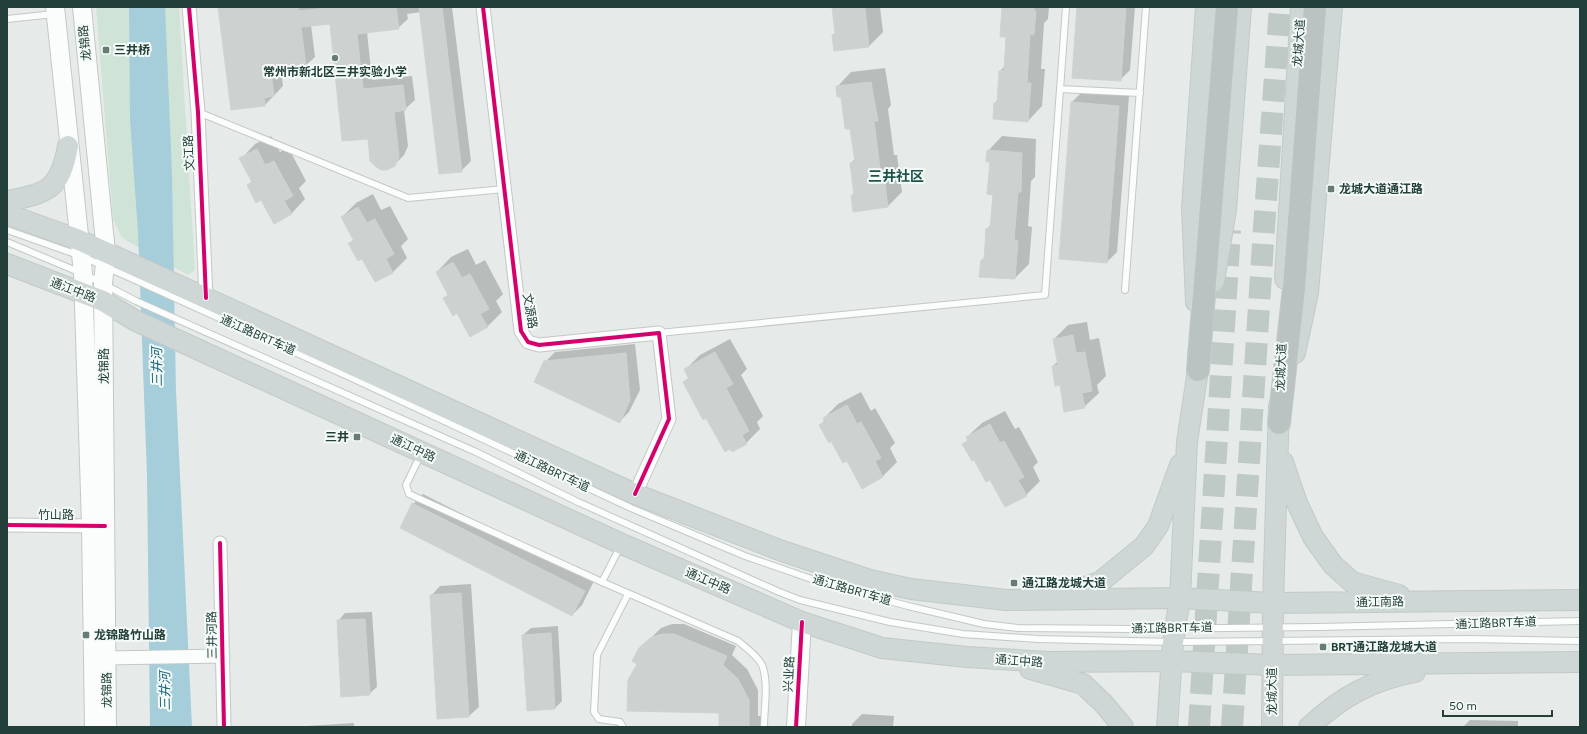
<svg xmlns="http://www.w3.org/2000/svg" width="1587" height="734" font-family="Figtree,'Noto Sans SC',sans-serif">
<style>
.green{fill:#cfe4d7}
.water{fill:#a6ceda}
.shadow{fill:#0003}
.building{fill:#cdd2d0;stroke:#cfd4d2}
.lines{fill:none;stroke-linecap:round;stroke-linejoin:round}
.highway-tunnel{stroke:#bfc9c6;stroke-width:22;stroke-dasharray:22 11;stroke-linecap:butt}
.lane-casing{stroke:#c3c8c6;stroke-width:8}
.street-casing{stroke:#c3c8c6;stroke-width:15}
.secondary-casing{stroke:#c1c9c6;stroke-width:20}
.primary-casing{stroke:#c2cac8;stroke-width:22}
.highway-casing{stroke:#c2cac8;stroke-width:24}
.lane{stroke:#fbfcfc;stroke-width:6}
.street{stroke:#fbfcfc;stroke-width:13}
.secondary{stroke:#fbfcfc;stroke-width:18}
.primary{stroke:#ced7d5;stroke-width:20}
.highway{stroke:#bbc3c2;stroke-width:22}
.cycleway-casing{stroke:#f4faf7;stroke-width:6}
.cycleway{stroke:#d6006c;stroke-width:4}
.poi-dot{fill:#677b77;stroke:#f4faf7;stroke-width:1.5}
.labels{text-anchor:middle;dominant-baseline:central;stroke-width:4;stroke-linejoin:round;paint-order:stroke}
.street-label{font-size:12px;fill:#233f3a;stroke:#f4faf7}
.poi-label{font-size:12px;font-weight:bold;fill:#233f3a;stroke:#f4faf7;text-anchor:start}
.water-label{font-size:13px;font-style:italic;fill:#1b647c;stroke:#f4faf7}
.quarter-label{font-size:14px;font-weight:bold;fill:#1e524a;stroke:#f4faf7}
</style>
<rect width="100%" height="100%" fill="#e6ebe9"/>
<path class="green" d="M96,7H179L195,270L188,275L122,238L113,219Z"/>
<path class="water" d="M129,7H165L172,174L176,391L192,727H150L147,477L138,232L130,120Z"/>
<path class="shadow" d="M219,7H452L471,161L461,171L421,12L407,14L408,19L398,28L367,32L372,80L412,76L415,100L404,110L408,146L404,155L394,165L369,138L331,22L311,25L315,57L305,66L281,69L283,86L265,105Z
M833,7H880L883,32L869,46L833,35L836,32Z
M1004,7H1049L1048,19L1044,23L1041,69H1045L1042,106L1028,121L995,103L998,99L1000,71L1005,66L1007,36Z
M1078,7H1135L1130,70L1120,80Z
M885,68L891,105L888,109L894,155H897L902,192L888,206L852,196L854,193L851,163L855,159L851,127L842,96L837,87L851,72Z
M1081,93L1129,96L1117,252L1107,262L1072,102Z
M271,136L280,152L288,147L306,181L299,188L305,199L291,214L261,199L248,185L252,181L241,159L255,144Z
M1002,136L1036,139L1035,177L1031,181L1028,226L1032,227L1029,264L1015,278L982,260L985,257L987,229L992,224L994,194L991,161L988,151Z
M373,194L381,210L390,206L408,239L401,246L407,258L393,272L375,281L363,257L350,243L354,239L342,217L356,203Z
M468,249L476,265L485,260L503,294L496,301L502,312L487,327L458,312L444,298L449,294L437,272L451,257Z
M1087,322L1090,340L1099,338L1106,376L1097,385L1099,393L1084,407L1061,384L1053,366L1058,361L1054,339L1068,325Z
M730,339L747,369L741,375L763,416L757,422L760,429L746,443L706,416L684,382L689,377L685,370L700,355Z
M635,344L640,390L629,412L619,422L545,362L555,352Z
M861,392L871,411L875,408L895,443L890,448L897,462L883,476L862,487L847,460L820,425L825,420L824,418L838,404Z
M1005,411L1015,429L1019,427L1038,462L1033,467L1040,481L1026,495L990,479L964,444L968,439L967,437L982,423Z
M423,494L594,581L582,605L572,615L413,504Z
M471,584L479,707L469,716L431,596L440,586Z
M372,612L377,687L369,694L338,621L345,613Z
M672,624H684L736,646L732,655L747,669L758,690V716H764V727H720V712L638,663L640,649L661,628Z
M558,626L562,701L555,708L523,635L531,628Z
M862,714L894,716L893,727H852V724Z
M1470,720L1518,721V727H1463Z
M354,723V727H290Z"/>
<path class="building" d="M218,7H298L299,11L336,7H396L399,29L357,34L363,89L403,85L406,110L394,112L399,157L395,166L387,170H381L375,166L370,161L368,139L342,141L330,24L301,27L306,67L271,72L274,96L264,98L265,106L231,110Z
M419,7H442L462,172L439,174Z
M832,7L865,8L869,47L834,51L832,35L835,34Z
M1002,7H1034V11H1036L1034,35L1030,34L1027,83H1031L1028,122L993,119L994,103H997L999,71H1004L1006,37H1000Z
M1077,7H1126L1121,81L1072,78Z
M871,82L878,121H874L880,169H883L888,207L853,212L851,195H854L850,163L855,162L850,129H845L841,97H837L836,86Z
M1071,102L1119,106L1107,263L1059,259Z
M257,149L265,165L274,161L293,196L284,201L292,214L274,224L261,200L256,203L247,185L252,182L239,158Z
M987,150L1022,153L1021,192H1018L1014,240L1018,241L1015,279L979,277L981,260H984L986,228L990,229L993,195L987,194L990,162H986Z
M358,207L367,223L375,219L394,254L386,259L393,273L375,282L362,259L358,261L348,243L354,241L341,217Z
M453,262L462,278L470,274L489,309L480,314L488,327L470,337L457,313L453,316L443,298L448,295L436,272Z
M1073,335L1076,353L1085,352L1092,391L1082,393L1085,408L1064,412L1060,385L1055,386L1052,366L1058,365L1053,339Z
M715,352L733,384L726,388L749,431L742,435L747,444L732,452L730,449L725,452L706,418L703,420L683,382L689,379L684,369Z
M626,353L630,400L620,423L534,382L544,361Z
M847,405L857,424L861,422L881,458L875,461L883,477L862,489L847,461L843,463L831,441L829,443L819,425L825,422L823,418Z
M990,424L1000,443L1004,441L1024,477L1018,480L1027,496L1005,507L990,480L986,482L974,460L972,461L962,444L968,441L966,437Z
M412,503L585,591L572,616L400,528Z
M461,593L469,717L437,719L430,595Z
M365,619L370,695L341,697L337,620Z
M551,633L555,709L527,711L522,635Z
M662,634H674L727,656L723,665L738,679L749,700V727H719V713L627,711L628,680L637,664L632,661L639,648L650,638Z"/>
<g class="lines">
<path class="highway-tunnel" d="M1199,727L1230,230
M1232,727L1264,228L1280,7"/>
<g class="lane-casing">
<path id="lane" d="M7,19L54,14
M1060,89L1140,93
M198,112L408,198L504,189
M7,230L81,256L133,279L352,378L631,508L745,556L823,583L908,606L984,624L1018,628L1132,629L1319,627L1580,621
M7,242L86,275L136,301L476,452L578,502L777,591L800,600L890,622L963,634L1038,639L1173,642L1468,639L1580,641
M1125,290L1146,7
M659,333L1045,295L1066,7
M421,454L406,485L409,494L602,582L738,641C746,648 757,655 762,665C769,682 764,709 764,727
M602,582L620,547
M623,727L620,722L599,719L594,712L597,655L628,594"/>
</g>
<g class="street-casing">
<path id="street" d="M189,7L198,112L206,298
M483,7L521,331L528,342L539,345L659,333L669,419L635,494
M7,525L99,526
M220,543L224,727
M106,658L223,656"/>
</g>
<g class="secondary-casing">
<path id="secondary" d="M55,7L83,273L91,525L94,727
M82,7L106,253L103,284L107,727
M796,727L802,622"/>
</g>
<g class="primary-casing">
<path id="primary" d="M7,201C48,193 60,190 68,146
M7,214L79,240L635,494L782,551L870,580L911,589L1006,600L1180,598L1273,603L1580,600
M7,264L103,301L136,321L622,544L802,622L882,648L967,657L1049,662L1172,661L1272,665L1580,662
M1285,279L1301,7
M1214,281L1226,210L1241,7
M1196,302L1192,208L1206,7
M1295,353L1308,293L1332,7
M1283,462L1297,503L1313,537L1333,565L1352,582L1399,595
M1065,594L1100,582L1144,546L1158,526L1180,465
M1030,669L1083,684L1104,704L1123,727
M1167,727L1173,642L1180,598L1187,442L1198,370V354
M1272,727L1273,603L1279,406
M1309,727C1341,697 1372,680 1415,672"/>
</g>
<g class="highway-casing">
<path id="highway" d="M1198,370L1227,7
M1279,423L1294,288L1315,7"/>
</g>
<use href="#lane" class="lane"/>
<use href="#street" class="street"/>
<use href="#secondary" class="secondary"/>
<use href="#primary" class="primary"/>
<use href="#highway" class="highway"/>
<g class="cycleway-casing">
<path id="cycleway" d="M189,7L198,112L206,298
M483,7L521,331L528,342L539,345L659,333L669,419L635,494
M7,525L105,526
M220,543L224,727
M796,727L802,622"/>
</g>
<use href="#cycleway" class="cycleway"/>
</g>
<g class="poi-dot">
<rect x="102" y="46" width="8" height="8" rx="2"/>
<circle cx="335" cy="58" r="4"/>
<rect x="1327" y="185" width="8" height="8" rx="2"/>
<rect x="353" y="433" width="8" height="8" rx="2"/>
<rect x="1010" y="579" width="8" height="8" rx="2"/>
<rect x="82" y="631" width="8" height="8" rx="2"/>
<rect x="1319" y="643" width="8" height="8" rx="2"/>
</g>
<g class="labels">
<g class="street-label">
<text transform="translate(85 43) rotate(-96)">龙锦路</text>
<text transform="translate(1299 43) rotate(-86)">龙城大道</text>
<text transform="translate(189 153) rotate(-93)">文江路</text>
<text transform="translate(73 290) rotate(21)">通江中路</text>
<text transform="translate(530 311) rotate(80)">文源路</text>
<text transform="translate(258 335) rotate(24)">通江路BRT车道</text>
<text transform="translate(104 366) rotate(-90)">龙锦路</text>
<text transform="translate(1281 367) rotate(-88)">龙城大道</text>
<text transform="translate(413 448) rotate(25)">通江中路</text>
<text transform="translate(552 471) rotate(25)">通江路BRT车道</text>
<text x="56" y="515">竹山路</text>
<text transform="translate(708 581) rotate(23)">通江中路</text>
<text transform="translate(852 590) rotate(16)">通江路BRT车道</text>
<text transform="translate(1380 602) rotate(-1)">通江南路</text>
<text transform="translate(1496 623) rotate(-2)">通江路BRT车道</text>
<text transform="translate(1172 628) rotate(-1)">通江路BRT车道</text>
<text transform="translate(212 635) rotate(-91)">三井河路</text>
<text transform="translate(1019 661) rotate(4)">通江中路</text>
<text transform="translate(789 674) rotate(-87)">兴业路</text>
<text transform="translate(107 690) rotate(-91)">龙锦路</text>
<text transform="translate(1272 691) rotate(-90)">龙城大道</text>
</g>
<g class="poi-label">
<text x="114" y="50">三井桥</text>
<text x="335" y="72" text-anchor="middle">常州市新北区三井实验小学</text>
<text x="1339" y="189">龙城大道通江路</text>
<text x="349" y="437" text-anchor="end">三井</text>
<text x="1022" y="583">通江路龙城大道</text>
<text x="94" y="635">龙锦路竹山路</text>
<text x="1331" y="647">BRT通江路龙城大道</text>
</g>
<g class="water-label">
<text transform="translate(157 367) rotate(-91)">三井河</text>
<text transform="translate(165 691) rotate(-91)">三井河</text>
</g>
<g class="quarter-label">
<text x="896" y="176">三井社区</text>
</g>
</g>
<rect width="1587" height="734" fill="none" stroke="#233f3a" stroke-width="16"/>
<path d="M1443 710v6h109v-6" fill="none" stroke="#233f3a" stroke-width="2"/>
<text x="1449" y="710" font-size="12" fill="#233f3a" stroke="#f4faf7" stroke-width="3" paint-order="stroke">50 m</text>
</svg>
